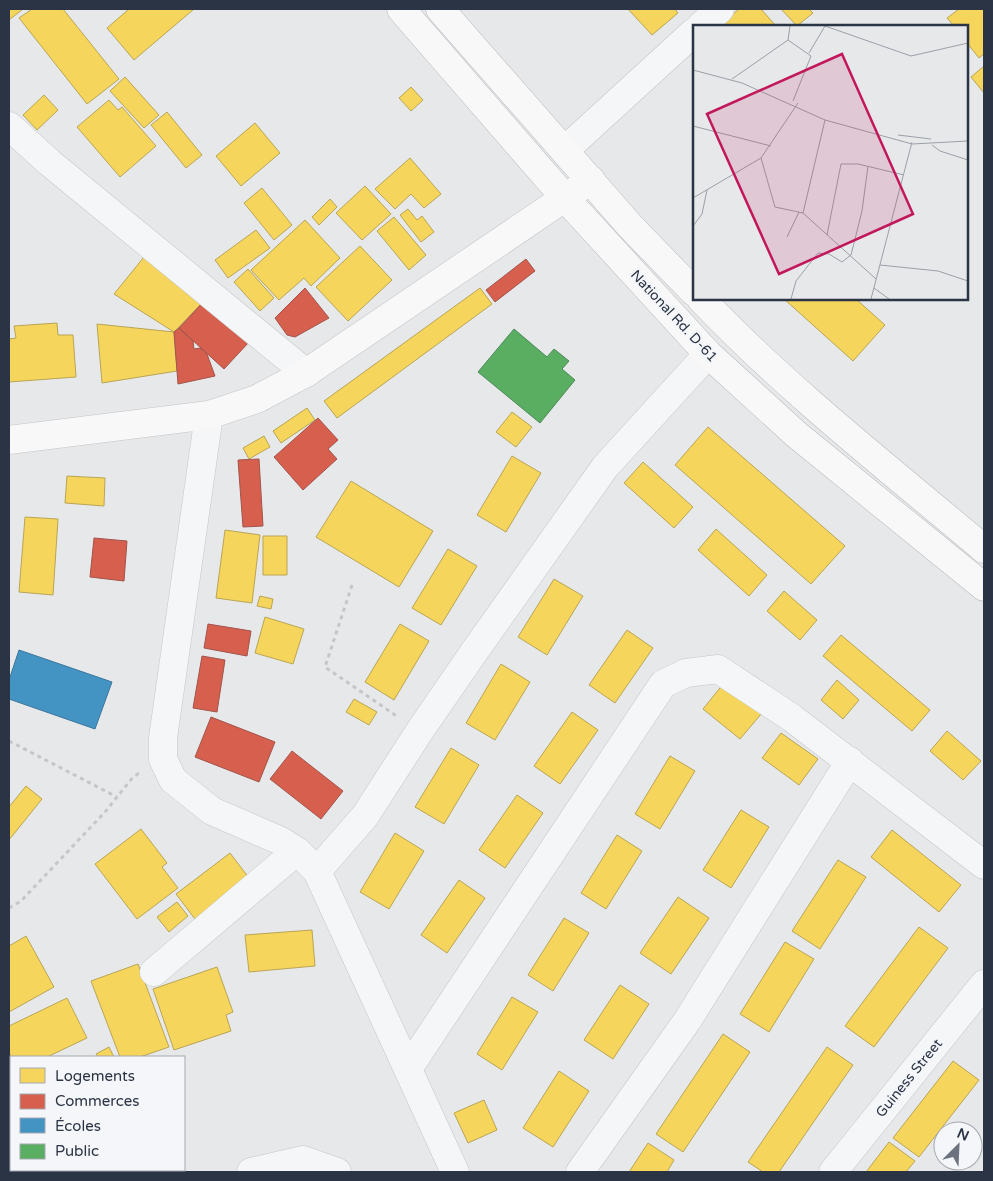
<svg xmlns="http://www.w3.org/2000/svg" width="993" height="1181" font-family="'Varela Round',sans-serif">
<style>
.homes{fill:#f6d55c;stroke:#b9a555}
.shops{fill:#d6604d;stroke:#a3534b}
.schools{fill:#4393c3;stroke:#3c769d}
.public{fill:#5aae61;stroke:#4c8959}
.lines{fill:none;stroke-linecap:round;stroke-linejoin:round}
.minor-casing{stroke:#c4c6c8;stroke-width:29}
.major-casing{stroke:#c2c5c8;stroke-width:29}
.highway-casing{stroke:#b8bbbf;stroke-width:29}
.path{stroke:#c5c6ca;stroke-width:3;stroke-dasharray:4 4;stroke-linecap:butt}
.minor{stroke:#f5f6f7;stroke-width:28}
.major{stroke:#f8f8f8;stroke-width:28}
.highway{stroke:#f8f8f8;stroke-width:28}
.labels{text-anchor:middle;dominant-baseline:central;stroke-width:5;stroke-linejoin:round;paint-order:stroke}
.street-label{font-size:14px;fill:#2b3445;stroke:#f4f6f9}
.inset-road{fill:none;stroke:#9ba0a8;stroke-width:1}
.view{fill:#c2185b;fill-opacity:0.15;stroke:#c2185b;stroke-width:2.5}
.inset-edge{fill:none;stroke:#2b3445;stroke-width:2.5}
</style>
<rect width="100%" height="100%" fill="#e6e8ea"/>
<path class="homes" d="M9,9H23L9,20Z
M32,9H63L119,79L87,104L19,18Z
M129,9H194L134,60L107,28Z
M628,9H675L678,13L652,35Z
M739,9H761L776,26H719Z
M781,9H809L813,13L797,26Z
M959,9H984V54L979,58L967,43V26H954L947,18Z
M984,66V93L971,77Z
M125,77L159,115L144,128L110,91Z
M411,87L423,100L411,111L399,98Z
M44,95L58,110L37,130L23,115Z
M109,100L118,110L122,107L156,146L120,177L77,127Z
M167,112L202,155L186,168L151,125Z
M255,123L280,153L241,186L216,156Z
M410,158L441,194L424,208L411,194L395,209L375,189Z
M365,186L391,214L362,240L336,213Z
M262,188L292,225L274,240L244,203Z
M330,199L337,207L319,225L312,217Z
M408,209L417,220L422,216L434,232L421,242L400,215Z
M394,217L426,255L409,270L377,231Z
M305,220L340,258L311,286L304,278L279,300L251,270Z
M256,230L270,248L228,278L215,260Z
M360,246L392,280L348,321L316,287Z
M144,257L205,300L174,332L114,294Z
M248,269L274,298L260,311L234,282Z
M480,288L492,304L337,418L324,401Z
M784,299H856L885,325L853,361Z
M57,323L58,335H73L76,377L9,382V339L16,338L14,326Z
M97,324L174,332L177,371L102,383Z
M307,408L315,420L281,443L273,431Z
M512,412L532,427L516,447L496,432Z
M708,427L845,546L811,584L675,465Z
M264,436L270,447L249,459L243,448Z
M512,456L541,473L506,532L477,515Z
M643,462L693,507L674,528L624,483Z
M67,476L105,478L104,506L65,503Z
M351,481L433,531L399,587L316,537Z
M25,517L58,519L53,595L19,592Z
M716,529L767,575L749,596L698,550Z
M225,530L260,535L252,603L216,598Z
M263,536H287V575H263Z
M448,549L477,566L441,625L412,608Z
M554,579L583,596L547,655L518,637Z
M784,591L817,620L800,640L767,611Z
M260,596L273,599L271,609L257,606Z
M265,617L304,629L293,664L255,653Z
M400,624L429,641L394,700L365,682Z
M627,630L653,648L615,703L589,685Z
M841,635L930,710L912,731L823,656Z
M501,664L530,682L495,740L466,723Z
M837,680L859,700L843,719L821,700Z
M724,683L762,713L740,739L703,709Z
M354,699L377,712L369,725L346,712Z
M572,712L598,730L560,784L534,766Z
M947,731L981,761L963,780L930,751Z
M781,733L818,759L799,785L762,758Z
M451,748L479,765L444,824L415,807Z
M670,756L695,771L660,829L635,814Z
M26,786L42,799L9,840V807Z
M517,795L543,813L505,868L479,850Z
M741,810L769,827L731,888L703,870Z
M141,829L167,863L162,867L178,888L137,919L95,864Z
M892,830L961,885L939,912L871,857Z
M395,833L424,851L389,909L360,892Z
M617,835L642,851L606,909L581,893Z
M230,853L249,878L195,919L176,894Z
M838,860L866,877L820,949L792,931Z
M459,880L485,898L447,953L421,935Z
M678,897L709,918L671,974L640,953Z
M177,902L188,916L169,932L157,917Z
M564,918L589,933L553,991L528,975Z
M919,927L948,948L874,1047L845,1026Z
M312,930L315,966L249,972L245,935Z
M26,936L54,987L9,1012V946Z
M785,942L814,959L769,1032L740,1014Z
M138,964L169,1047L140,1057H120L91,981Z
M217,967L233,1012L226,1015L231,1031L174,1050L153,989Z
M620,985L649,1004L613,1059L584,1040Z
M512,997L538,1012L502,1070L477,1054Z
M67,998L87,1038L47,1057H11L9,1052V1026Z
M723,1034L750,1052L683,1152L656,1134Z
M109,1047L114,1057H98L96,1054Z
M827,1047L853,1065L779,1172H763L748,1162Z
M953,1061L979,1080L919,1157L893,1138Z
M559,1071L589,1091L553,1147L523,1128Z
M484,1100L497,1130L468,1143L454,1113Z
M889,1142L915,1161L906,1172H866Z
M648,1143L674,1160L667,1172H629Z"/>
<path class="shops" d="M526,259L535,271L495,302L486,290Z
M305,288L329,318L295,337L287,335L275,318Z
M205,300L250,341L224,369L179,328Z
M179,328L193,341L194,349L200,348L207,354L215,376L178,384L174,332Z
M318,418L338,440L328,449L337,459L303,490L274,457Z
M259,459L263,526L243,527L238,460Z
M94,538L127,541L124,581L90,577Z
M208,624L251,631L247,656L204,648Z
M202,656L225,660L217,712L193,708Z
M211,717L275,742L259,782L195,757Z
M292,751L343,791L321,819L270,779Z"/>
<path class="schools" d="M19,650L112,682L95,729L9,699V680Z"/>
<path class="public" d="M514,329L547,357L554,349L569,361L562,369L575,380L540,423L478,372Z"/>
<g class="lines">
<g class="minor-casing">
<path id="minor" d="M701,26L720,9
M9,126L50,163L306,373
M565,150L694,32
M209,415L163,738V759L173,780L212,811L281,841L297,851L317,871L455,1172
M317,871L365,816L419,732L474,652L605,467L708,354
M154,972L297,851
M408,1069L663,684L686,673L718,669L792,718L984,865
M251,1172L303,1160L337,1172
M580,1172L687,1021L850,761
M833,1172L984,984"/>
</g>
<g class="major-casing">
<path id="major" d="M9,440L209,415L257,399L306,373L591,180"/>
</g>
<g class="highway-casing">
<path id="highway" d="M401,9L565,198L708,354L797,435L984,587
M440,9L631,227L694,292
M701,299C788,390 888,468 984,549"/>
</g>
<path class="path" d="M352,585L325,667L398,717
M9,741L117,797
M9,908L21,901L105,812L133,777L141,772"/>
<use href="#minor" class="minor"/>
<use href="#major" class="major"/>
<use href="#highway" class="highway"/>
</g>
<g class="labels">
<g class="street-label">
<text transform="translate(674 316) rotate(47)">National Rd. D-61</text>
<text transform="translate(909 1078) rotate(-51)">Guiness Street</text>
</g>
</g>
<g transform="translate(693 25)">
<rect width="275" height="275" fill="#e6e8ea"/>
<path class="inset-road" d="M95,15L118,31L100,76M116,28L132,1L218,31L275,18M0,45L49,58L132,95L219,119L275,116M39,54L95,15L97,1M0,101L78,121M205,110L238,114M239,120L247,126L275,135M68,133L82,182L110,188L183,254M0,173L68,133L105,78M110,188L132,95M0,201L9,189L14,165M134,210L148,139H165L211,150M94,212L106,187M187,240L245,246L275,256M181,263L196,274M98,274L103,256L125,228L136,229L149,237L158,230L169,186L175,141M178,274L219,117"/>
<path class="view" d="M149,29L220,189L86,249L14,89Z"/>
<rect width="275" height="275" class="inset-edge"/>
</g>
<rect width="993" height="1181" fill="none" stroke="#2b3445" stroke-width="20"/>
<rect x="10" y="1056" width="175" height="115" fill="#f4f6f9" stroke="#a4a8b1"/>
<rect x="20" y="1068" width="25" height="15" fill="#f6d55c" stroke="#a4a8b1"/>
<text x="55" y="1081" font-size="15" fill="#2b3445">Logements</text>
<rect x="20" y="1094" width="25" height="15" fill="#d6604d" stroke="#a4a8b1"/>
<text x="55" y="1106" font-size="15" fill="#2b3445">Commerces</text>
<rect x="20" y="1118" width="25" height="15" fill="#4393c3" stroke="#a4a8b1"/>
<text x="55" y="1131" font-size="15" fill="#2b3445">Écoles</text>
<rect x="20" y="1144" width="25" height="15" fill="#5aae61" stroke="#a4a8b1"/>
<text x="55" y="1156" font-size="15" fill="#2b3445">Public</text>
<g transform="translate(958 1146) rotate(24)"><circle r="24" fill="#f4f6f9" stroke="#a4a8b1"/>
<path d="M0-4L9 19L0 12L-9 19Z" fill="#6c737f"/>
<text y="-8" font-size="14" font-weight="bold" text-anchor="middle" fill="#2b3445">N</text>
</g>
</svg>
